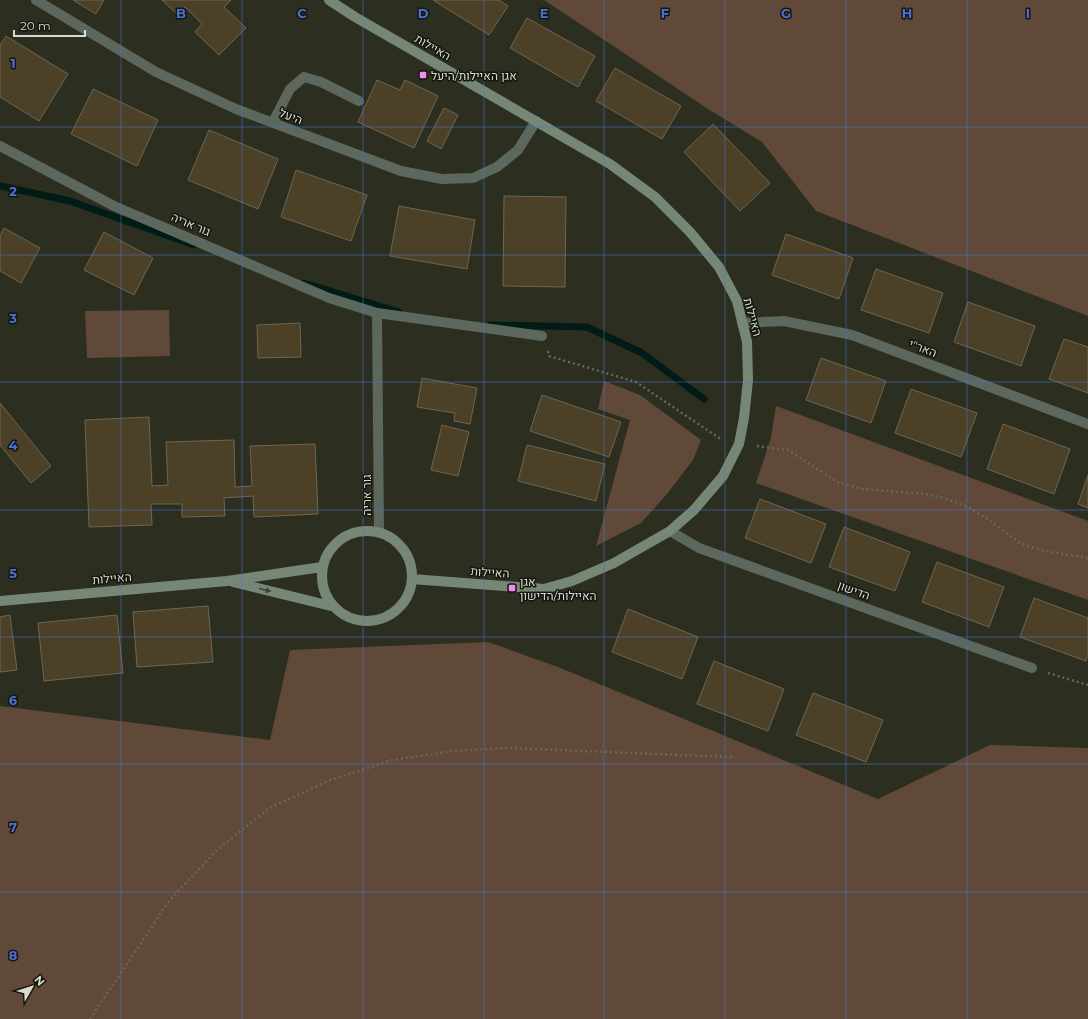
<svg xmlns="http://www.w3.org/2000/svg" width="1088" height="1019" font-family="Montserrat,Heebo,sans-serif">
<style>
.green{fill:#614939}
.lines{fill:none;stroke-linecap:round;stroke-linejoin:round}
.stream{stroke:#011b16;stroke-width:7}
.building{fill:#4c4026;stroke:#6e6654}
.path{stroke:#66685a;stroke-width:2.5;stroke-dasharray:2 3;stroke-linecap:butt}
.lane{stroke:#5c675d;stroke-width:10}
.street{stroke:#5c675d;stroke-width:10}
.secondary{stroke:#768777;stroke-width:10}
.oneway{fill:#3c4339}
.grid{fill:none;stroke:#4c71d6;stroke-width:1;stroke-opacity:0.55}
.poi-dot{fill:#f08bf6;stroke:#15160f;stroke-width:1.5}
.labels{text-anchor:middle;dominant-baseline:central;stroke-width:3;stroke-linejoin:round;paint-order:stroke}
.street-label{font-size:12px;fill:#d9dbd0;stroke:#15160f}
.poi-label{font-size:12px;fill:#d9dbd0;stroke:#15160f;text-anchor:start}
.grid-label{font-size:13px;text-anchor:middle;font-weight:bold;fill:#4c71d6;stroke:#15160f;stroke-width:3;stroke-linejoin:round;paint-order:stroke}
</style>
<rect width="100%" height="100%" fill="#2c2f1f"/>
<path class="green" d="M544,0H1088V316L816,211L762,142L708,109Z
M169,310L170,356L87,358L85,311Z
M604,381L640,395L701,440L693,460L667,494L641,523L596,546L630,420L598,409Z
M776,406L1088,521V600L756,483L771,438Z
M488,642L558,667L878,799L990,745L1088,748V1019H0V706L270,740L290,650Z"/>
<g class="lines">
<path class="stream" d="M0,186L70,201L194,245
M304,283L399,312
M490,325L587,327L642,353L704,399"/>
</g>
<path class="building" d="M73,0H104L96,14Z
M162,0H231L224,7L246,28L219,55L195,32L202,24L185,7L178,15Z
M433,0H499L508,6L489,35Z
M527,18L595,56L578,87L510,48Z
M6,36L68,74L39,121L0,97V45Z
M615,68L681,106L662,139L596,101Z
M377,80L400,90L405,80L438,96L414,148L358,122Z
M93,89L158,120L137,166L71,134Z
M444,108L458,115L441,149L427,141Z
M713,124L770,183L740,211L684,152Z
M209,130L278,159L258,209L188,180Z
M296,170L367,195L351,241L281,217Z
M504,196L566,197L565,287L503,286Z
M399,206L475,220L467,269L390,256Z
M4,228L40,248L21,283L0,271V236Z
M104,232L153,258L134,295L84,270Z
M786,234L853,258L839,299L772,275Z
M876,269L943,293L929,333L861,310Z
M968,302L1035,326L1021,366L954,342Z
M300,323L301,357L258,358L257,325Z
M1064,339L1088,347V393L1049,379Z
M821,358L886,381L871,423L806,400Z
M422,378L477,388L470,424L454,421L455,413L417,407Z
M911,389L977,413L961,457L895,433Z
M542,395L621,422L609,457L530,431Z
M0,403L51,466L31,483L0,445Z
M149,417L152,486L168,485L166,442L234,440L235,487L252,486L250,446L315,444L318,514L254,517L253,496L224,498L225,516L182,517V504H151L152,525L89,527L85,420Z
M1003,424L1070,449L1054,494L987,469Z
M442,425L469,432L458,476L431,470Z
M527,445L605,464L596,501L518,481Z
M1088,475V508L1078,504Z
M760,499L826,524L811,563L745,538Z
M844,527L910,552L895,591L829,567Z
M937,562L1004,587L989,627L922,602Z
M1034,598L1088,618V654L1086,661L1020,637Z
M208,606L213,662L137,667L133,612Z
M628,609L698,637L682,679L612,652Z
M10,615L17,670L0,672V617Z
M117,615L123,673L44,681L38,623Z
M714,661L784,689L768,731L697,704Z
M813,693L883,720L866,762L796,735Z"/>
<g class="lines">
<path class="path" d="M548,351L549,356L636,382L722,440
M757,446L788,450L839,483L863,489L925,494L944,498L968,507L986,518L1020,543L1040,550L1088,558
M1048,673L1088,685
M90,1019L169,901L216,851L269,808L328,781L392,760L454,751L507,748L732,757"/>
<path class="lane" d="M273,122L290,89L304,77L321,82L359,101"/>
<path class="street" d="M36,0L156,72L236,109L401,171L442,179L473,178L497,167L518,150L536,121
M0,146L114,206L329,298L377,313L542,336
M377,313L379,532
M742,323L784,321L852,335L1088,424
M670,531L699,548L1032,668"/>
<path class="secondary" d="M329,0L355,17L610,164L655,197L690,232L719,267L737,301L747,342L748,380L744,418L739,444L723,476L694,510L670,531L614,563L572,581L544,589L412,579
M322 576a45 45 0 1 1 90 0a45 45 0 1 1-90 0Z
M233,582L335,607
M0,601L227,581L322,567"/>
</g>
<defs><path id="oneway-solid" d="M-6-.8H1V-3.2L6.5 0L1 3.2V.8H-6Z"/></defs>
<use class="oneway" href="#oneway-solid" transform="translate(265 590) rotate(14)"/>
<path class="grid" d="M121,0V1019M242,0V1019M363,0V1019M484,0V1019M604,0V1019M725,0V1019M846,0V1019M967,0V1019M0,127H1088M0,255H1088M0,382H1088M0,510H1088M0,637H1088M0,764H1088M0,892H1088"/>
<g class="poi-dot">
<rect x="419" y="71" width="8" height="8" rx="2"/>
<rect x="508" y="584" width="8" height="8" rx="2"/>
</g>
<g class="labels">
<g class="street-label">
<text transform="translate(433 47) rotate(30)">האיילות</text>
<text transform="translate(291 116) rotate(21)">היעל</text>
<text transform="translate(191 224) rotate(23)">גור אריה</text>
<text transform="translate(753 317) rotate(75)">האיילות</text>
<text transform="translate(923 348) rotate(21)">האר"י</text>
<text transform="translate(366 495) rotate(-90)">גור אריה</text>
<text transform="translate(490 572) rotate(4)">האיילות</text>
<text transform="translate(112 578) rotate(-5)">האיילות</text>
<text transform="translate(854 590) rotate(20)">הדישון</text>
</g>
<g class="poi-label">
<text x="431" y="75">אגן האיילות/היעל</text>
<text x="520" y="581">אגן<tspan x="520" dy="14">האיילות/הדישון</tspan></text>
</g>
</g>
<g class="grid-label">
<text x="181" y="18">B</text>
<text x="302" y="18">C</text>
<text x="423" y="18">D</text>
<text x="544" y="18">E</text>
<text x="665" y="18">F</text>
<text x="786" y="18">G</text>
<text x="907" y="18">H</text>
<text x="1028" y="18">I</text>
<text x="13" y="68">1</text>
<text x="13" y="196">2</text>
<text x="13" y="323">3</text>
<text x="13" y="450">4</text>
<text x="13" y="578">5</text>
<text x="13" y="705">6</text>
<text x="13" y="832">7</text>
<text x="13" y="960">8</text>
</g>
<g transform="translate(32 987) rotate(51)" stroke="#15160f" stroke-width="3" paint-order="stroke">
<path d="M0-3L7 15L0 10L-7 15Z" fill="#d9dbd0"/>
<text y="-6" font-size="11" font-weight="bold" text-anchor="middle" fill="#d9dbd0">N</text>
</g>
<path d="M14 30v6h71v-6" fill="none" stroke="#d9dbd0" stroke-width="2"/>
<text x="20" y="30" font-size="12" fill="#d9dbd0" stroke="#15160f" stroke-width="3" paint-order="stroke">20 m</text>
</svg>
